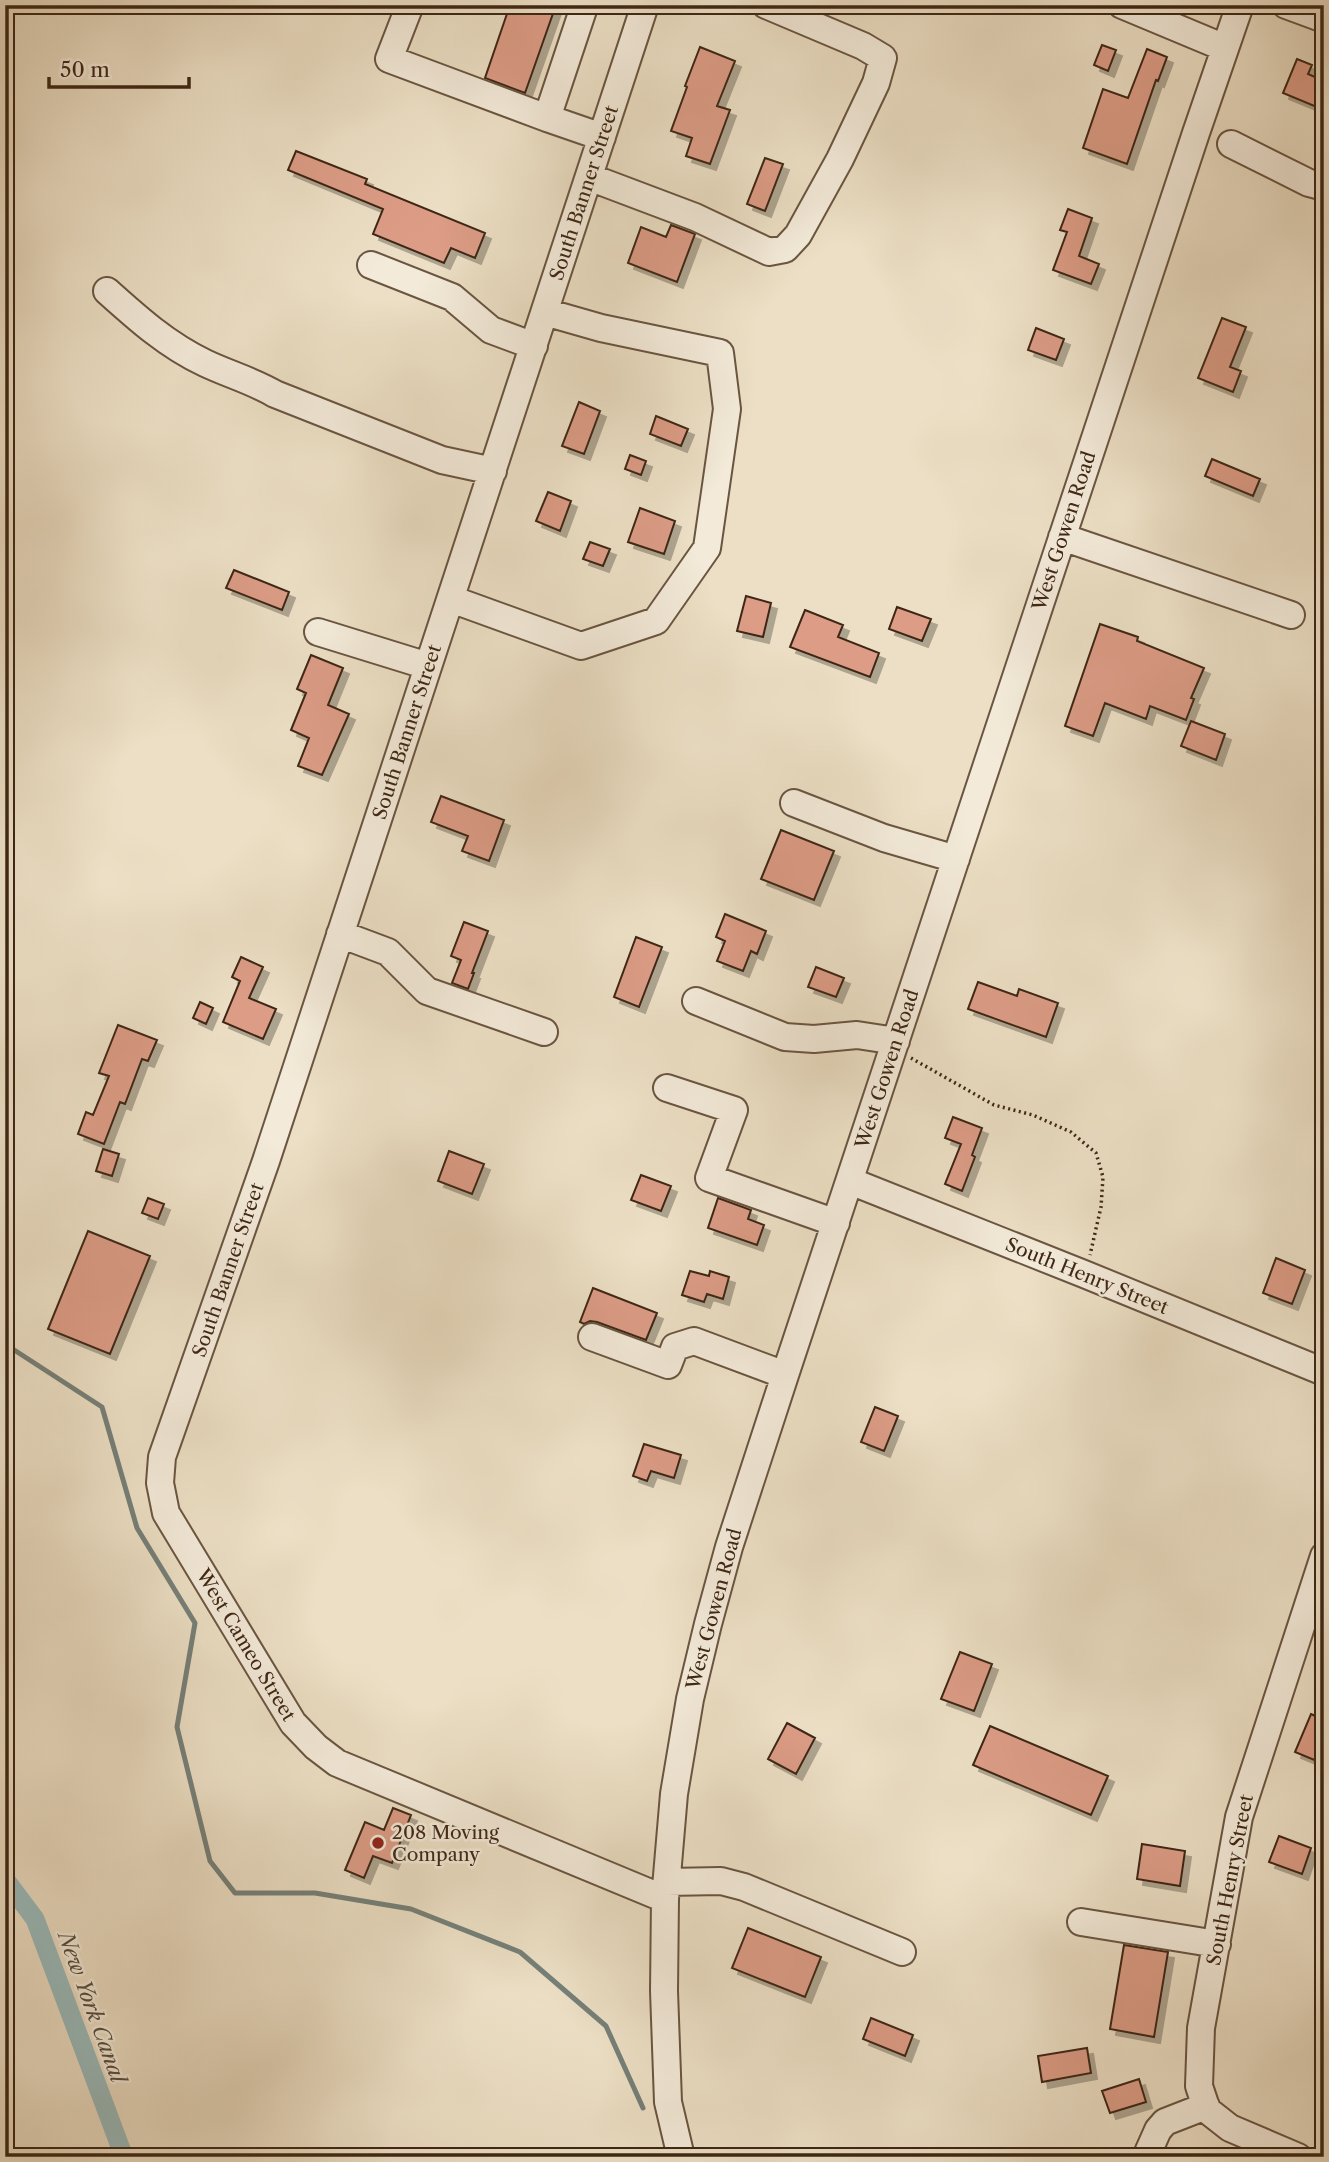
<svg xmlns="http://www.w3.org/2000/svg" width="1329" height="2162" font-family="'Libre Caslon Text',serif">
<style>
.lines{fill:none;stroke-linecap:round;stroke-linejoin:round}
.stream{stroke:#758079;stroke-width:5}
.canal{stroke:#9abbbc;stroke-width:19}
.building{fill:#dc9c86;stroke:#3e2715;stroke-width:2;filter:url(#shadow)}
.minor-casing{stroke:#6a5541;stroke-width:30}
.path{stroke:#3e2715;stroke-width:3.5;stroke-dasharray:2 3.5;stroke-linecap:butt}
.minor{stroke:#f3ead9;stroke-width:26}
.poi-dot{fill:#8f2418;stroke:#f3ead9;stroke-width:2.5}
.labels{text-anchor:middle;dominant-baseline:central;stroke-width:5;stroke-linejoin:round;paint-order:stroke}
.street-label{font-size:19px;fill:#3e2715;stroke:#f3ead9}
.poi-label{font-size:19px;fill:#3e2715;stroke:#f3ead9;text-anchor:start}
.water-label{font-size:21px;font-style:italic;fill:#554c3f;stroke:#f3ead9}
</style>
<defs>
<filter id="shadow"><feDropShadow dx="6" dy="6" stdDeviation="0" flood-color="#0004"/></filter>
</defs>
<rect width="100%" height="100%" fill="#ecdfc5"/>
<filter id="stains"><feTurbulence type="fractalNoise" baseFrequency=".00286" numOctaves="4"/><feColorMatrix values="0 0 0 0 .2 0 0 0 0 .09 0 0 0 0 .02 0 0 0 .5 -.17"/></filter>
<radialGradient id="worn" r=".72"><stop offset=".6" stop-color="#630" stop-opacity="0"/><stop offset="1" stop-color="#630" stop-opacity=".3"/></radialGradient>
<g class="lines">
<path class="stream" d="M5,1344L102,1407L137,1528L195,1623L177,1727L210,1861L235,1893H315L411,1909L520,1952L606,2026L643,2108"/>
<path class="canal" d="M5,1879L35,1919L124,2157"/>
</g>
<path class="building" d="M510,5H556L525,93L485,78Z
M1102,45L1116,50L1108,71L1094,65Z
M700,47L735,61L717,106L730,110L710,164L686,156L692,138L671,131L687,87L685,86Z
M1147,49L1167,57L1158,81L1156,80L1127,164L1083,148L1103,89L1128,98Z
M1297,59L1312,65L1308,74L1324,81V110L1283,93Z
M296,151L367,179L365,184L485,233L475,258L451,248L444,263L373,234L383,209L288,170Z
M765,158L783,164L765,211L747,204Z
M1068,209L1092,218L1079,256L1099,264L1091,284L1053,270L1067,232L1060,230Z
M671,225L695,234L677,282L628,263L641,227L666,237Z
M1222,318L1246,327L1230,367L1241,371L1233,392L1198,378Z
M1036,328L1064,339L1056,360L1028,350Z
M579,402L600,411L584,454L562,446Z
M656,416L688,429L681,446L650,434Z
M630,455L646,461L641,475L625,469Z
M1212,459L1260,479L1253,496L1205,476Z
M548,492L571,501L560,531L536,521Z
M640,508L675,521L664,554L628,542Z
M590,542L610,549L603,566L583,559Z
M234,570L289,592L282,610L226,588Z
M746,596L771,603L763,637L737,631Z
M897,607L931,619L922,641L889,629Z
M805,610L843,625L838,637L879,653L870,677L790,647Z
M1100,624L1138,637L1137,641L1204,668L1191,698L1194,699L1186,720L1150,706L1146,719L1105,703L1093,736L1065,726Z
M311,655L343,668L328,705L349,714L322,775L298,766L309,738L291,730L306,693L297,689Z
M1191,721L1225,734L1216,760L1181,746Z
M441,796L504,820L489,861L462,851L468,836L431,822Z
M781,830L834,851L814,900L761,879Z
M725,914L766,931L757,954L751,951L743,971L717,961L725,941L716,937Z
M464,922L488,931L472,973H474L468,989L452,983L461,960L451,956Z
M636,937L662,947L639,1007L614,997Z
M241,957L263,967L249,998L276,1009L263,1039L223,1022L240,981L232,977Z
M816,967L844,978L836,997L808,987Z
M978,982L1017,996L1019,989L1058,1003L1046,1037L968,1009Z
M200,1002L213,1008L206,1024L193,1018Z
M118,1025L157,1040L148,1061L142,1059L125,1104L120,1102L104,1144L78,1134L86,1112L93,1115L109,1076L99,1073Z
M953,1117L982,1128L972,1155L975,1157L962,1191L945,1184L961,1144L945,1138Z
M103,1149L119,1154L112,1176L96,1171Z
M449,1151L484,1164L472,1194L438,1181Z
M641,1175L671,1186L661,1211L631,1200Z
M148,1198L164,1204L158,1219L142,1213Z
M718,1198L751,1210L748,1219L764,1225L757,1245L708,1228Z
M88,1231L150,1256L110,1354L48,1329Z
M1276,1258L1305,1270L1292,1304L1263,1293Z
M690,1271L709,1276L710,1271L729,1277L723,1299L707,1294L704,1302L682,1295Z
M593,1288L657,1313L646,1340L597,1322L590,1321L584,1324L580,1322Z
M875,1407L898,1416L884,1451L861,1442Z
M644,1444L681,1455L674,1478L651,1471L647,1481L633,1476Z
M960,1652L992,1664L974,1711L941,1699Z
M1311,1714L1324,1720V1764L1295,1752Z
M787,1723L815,1738L796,1774L768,1759Z
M990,1726L1108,1776L1091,1815L973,1765Z
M393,1808L411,1815L392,1863L373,1856L364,1878L345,1870L365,1822L384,1830Z
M1279,1836L1311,1848L1302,1874L1269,1862Z
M1142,1844L1185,1851L1180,1886L1137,1879Z
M748,1928L821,1957L805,1997L732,1968Z
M1124,1945L1168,1952L1154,2037L1110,2029Z
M871,2018L913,2035L905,2056L863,2039Z
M1087,2048L1091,2073L1042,2082L1038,2056Z
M1139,2079L1146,2102L1110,2113L1102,2091Z"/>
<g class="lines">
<g class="minor-casing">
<path id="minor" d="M410,5L389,59L547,118
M580,5L583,10L547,118L602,137
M645,5L266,1161L162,1457L160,1483L166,1513L293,1723L316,1747L337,1763L665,1899
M1122,5L1225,48
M1286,5L1324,19
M1231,144L1309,183L1324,187
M589,177L695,217L769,252L785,249L798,235L840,159L876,83L883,58L863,46L766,5
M371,265L452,297L491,330L534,346
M107,291C137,318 167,345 205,363C228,374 253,381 275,394L442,460L493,471
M1062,537L1291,615
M451,599L581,646L656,621L707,548L727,409L720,353L601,328L545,312
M318,632L428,666
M794,803L884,838L956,859
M340,934L388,952L427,991L544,1032
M696,1001L785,1037L814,1039L857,1035L896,1041
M667,1088L734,1110L709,1178L836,1223
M850,1181L1084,1274L1324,1372
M592,1337L668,1365L675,1347L694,1341L785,1375
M667,1882L721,1881L744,1887L902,1952
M1081,1922L1217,1944
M681,2157L668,2102L664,1991L665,1899L674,1794L690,1699L708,1624L729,1547L785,1375L1196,133L1240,5
M1146,2157L1158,2130L1165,2122L1206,2106
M1298,2157L1230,2128L1207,2110L1199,2086L1201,2028L1239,1817L1324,1556"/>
</g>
<path class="path" d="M911,1058L994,1105L1033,1115L1071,1132L1096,1153L1103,1177L1101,1207L1090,1255"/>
<use href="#minor" class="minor"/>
</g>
<circle class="poi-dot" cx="378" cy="1843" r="7"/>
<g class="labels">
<g class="street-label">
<text transform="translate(584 193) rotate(-72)">South Banner Street</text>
<text transform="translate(1064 531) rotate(-72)">West Gowen Road</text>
<text transform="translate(407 732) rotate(-72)">South Banner Street</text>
<text transform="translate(887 1069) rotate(-72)">West Gowen Road</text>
<text transform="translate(228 1270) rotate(-71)">South Banner Street</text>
<text transform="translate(1087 1276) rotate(22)">South Henry Street</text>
<text transform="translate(714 1609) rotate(-75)">West Gowen Road</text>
<text transform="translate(246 1645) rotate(59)">West Cameo Street</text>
<text transform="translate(1230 1880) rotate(-79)">South Henry Street</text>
</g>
<g class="poi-label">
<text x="392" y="1832">208 Moving<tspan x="392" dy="22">Company</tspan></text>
</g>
<g class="water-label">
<text transform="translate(92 2007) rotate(70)">New York Canal</text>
</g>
</g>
<rect width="1329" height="2162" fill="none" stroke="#ecdfc5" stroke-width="28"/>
<rect x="7" y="7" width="1315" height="2148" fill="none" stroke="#3e2715" stroke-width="3.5"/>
<rect x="14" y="14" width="1301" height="2134" fill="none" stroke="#3e2715" stroke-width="2"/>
<path d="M49 77v10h140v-10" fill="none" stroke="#3e2715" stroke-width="3.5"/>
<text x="60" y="77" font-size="21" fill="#3e2715" stroke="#f3ead9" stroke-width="5" paint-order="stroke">50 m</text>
<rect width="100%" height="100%" filter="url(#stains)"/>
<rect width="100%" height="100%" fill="url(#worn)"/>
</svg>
